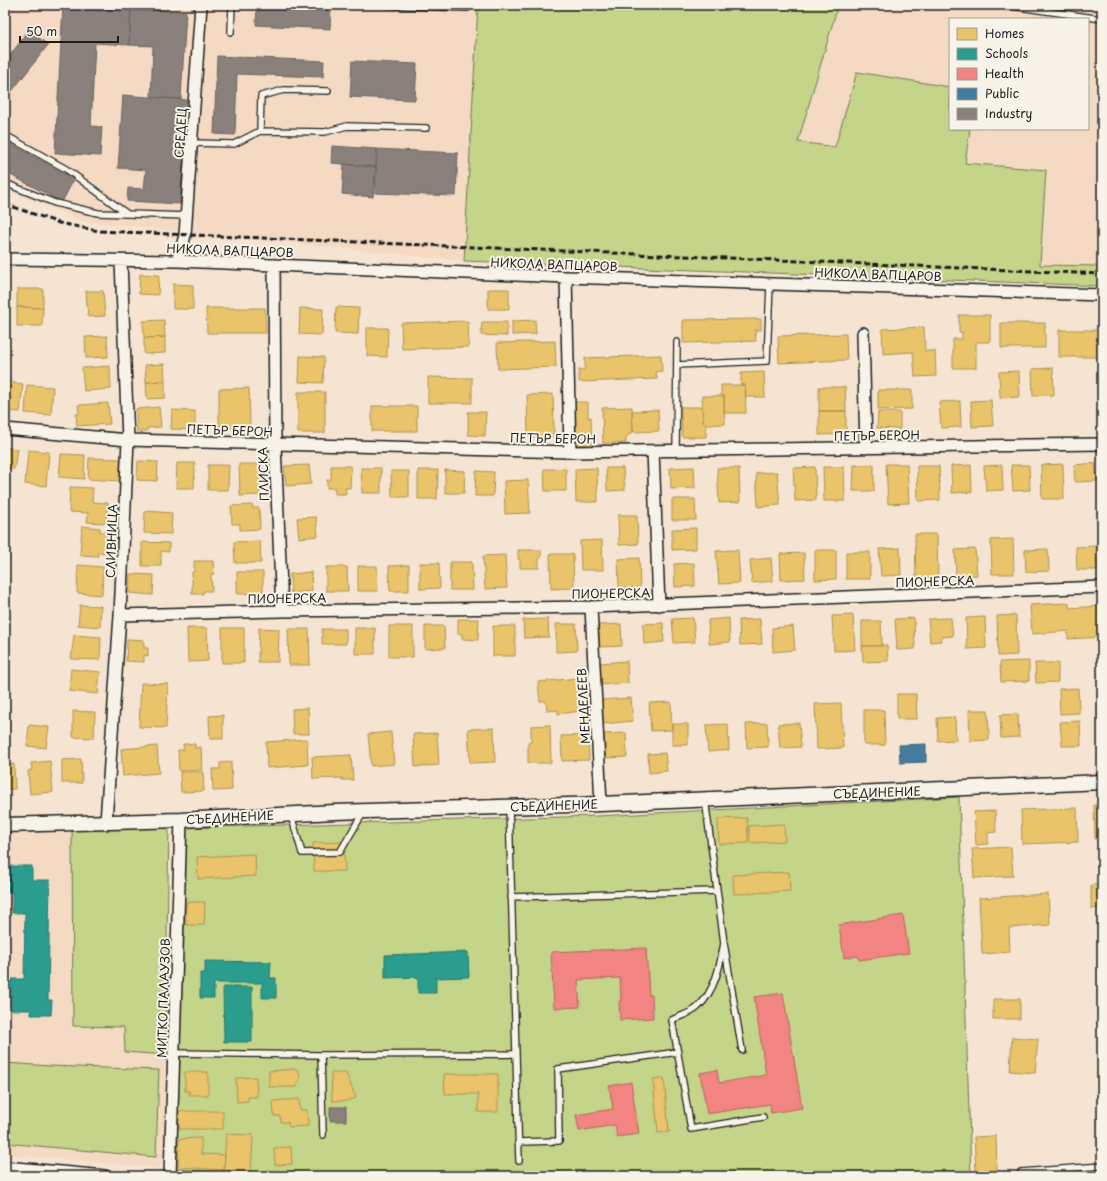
<svg xmlns="http://www.w3.org/2000/svg" width="1107" height="1181" font-family="'Playpen Sans',sans-serif">
<style>
.built{fill:#f4dac3}
.green{fill:#c4d489;stroke:#707852}
.homes{fill:#e9c46a;stroke:#ac9253}
.schools{fill:#2a9d8f;stroke:#26766c}
.health{fill:#f28482;stroke:#b26563}
.public{fill:#457b9d;stroke:#395e76}
.industry{fill:#8a817c;stroke:#69635f}
.lines{fill:none;stroke-linecap:round;stroke-linejoin:round}
.service-casing{stroke:#1c1c1c;stroke-width:8}
.minor-casing{stroke:#1c1c1c;stroke-width:14}
.tertiary-casing{stroke:#1c1c1c;stroke-width:17}
.service{stroke:#f7f3e8;stroke-width:5.5}
.minor{stroke:#f7f3e8;stroke-width:11}
.tertiary{stroke:#f7f3e8;stroke-width:14}
.rail{stroke:#1c1c1c;stroke-width:3;stroke-dasharray:6 3;stroke-linecap:butt}
.labels{text-anchor:middle;dominant-baseline:central;stroke-width:4;stroke-linejoin:round;paint-order:stroke}
.street-label{font-size:12px;fill:#1c1c1c;stroke:#f7f3e8}
</style>
<rect width="100%" height="100%" fill="#f5e4d2"/>
<filter id="ink" filterUnits="userSpaceOnUse"><feTurbulence type="fractalNoise" baseFrequency=".025" numOctaves="2"/><feDisplacementMap in="SourceGraphic" scale="8" xChannelSelector="R" yChannelSelector="G"/><feConvolveMatrix kernelMatrix="1 2 1 2 8 2 1 2 1" color-interpolation-filters="sRGB"/></filter>
<g filter="url(#ink)">
<path class="built" d="M5,5H478L464,261L83,221L5,190Z
M838,5H1102V266L1040,265L1046,170L965,163L970,129H1088V19H950V87L857,72L835,148L798,142Z
M169,826L164,1163L157,1168L5,1154V831Z"/>
<path class="green" d="M478,5H838L798,142L835,147L857,72L950,87V129H970L965,163L1046,170L1040,265L1102,266V286L464,261Z
M959,797L971,1176H257L176,1169L179,828L598,816Z
M169,826L165,1055L125,1052L124,1027L73,1026L72,829Z
M5,1063L51,1066L159,1070L156,1157L5,1143Z"/>
<path class="homes" d="M140,274L159,275L158,295L139,294Z
M173,284L193,285V309H173Z
M17,289H43V308L17,307Z
M488,289H509V309H488Z
M86,291H103L105,316L88,317Z
M17,307L43,308L42,326H17Z
M336,307L359,308L358,334L335,333Z
M206,308H265L266,333H207Z
M300,308L323,309L322,335L299,334Z
M959,315H990V342H976V368H953V339H962V332H959Z
M761,319V330H755L756,341L683,343V320Z
M164,320L165,337L144,338L143,321Z
M535,320L536,334L512,335V321Z
M468,321L469,347L402,349L401,323Z
M482,322H507V336L481,335Z
M1001,323H1045V348H1001Z
M924,327L925,351H935L936,376L915,377L913,352L883,354L882,329Z
M367,328H388L387,357L367,356Z
M1059,330H1102V357H1059Z
M846,334L847,360L779,363L778,336Z
M107,336L108,357L86,358L85,337Z
M165,337V353L144,354V338Z
M555,341L556,367L498,369L497,343Z
M661,355L662,371L656,372L657,379L579,382V370L585,369V358Z
M300,356L324,357L323,383L299,382Z
M164,364L165,381L146,382L145,365Z
M110,366L111,389L84,391L82,368Z
M1053,368L1054,395L1033,396L1032,369Z
M1019,371L1020,397L1000,398L999,372Z
M764,372L765,397H746L745,385H741V373Z
M428,377L472,378V403H428Z
M165,381V398L147,399L146,382Z
M5,382L23,384L20,412L5,411Z
M27,385L53,387L51,415L25,413Z
M721,385H745L746,413H724V396L721,395Z
M819,387H845L846,411H819Z
M249,388L250,427L219,428V389Z
M878,390H912V409L878,410Z
M298,392H325V433H298Z
M553,394L554,437H528L527,395Z
M702,396H724L725,424L706,425L703,422Z
M991,400L993,426L972,427L971,401Z
M960,401L961,427L941,428L939,402Z
M573,402H588V418L591,417L592,444L576,445V431L572,432Z
M108,403L110,424L77,426L76,414H79L78,405Z
M372,406H417V431H372Z
M159,407L161,427L147,428V431L137,432L136,409Z
M632,407L633,432L626,437V443H603L602,408Z
M681,407H702L703,422L706,425V437H682Z
M172,410L195,411V430L171,429Z
M658,410L659,431L633,432L632,411Z
M819,411H846V434L819,435Z
M468,412H486L485,436L468,435Z
M878,412H900V429L877,428Z
M5,447L17,449L14,469L5,468Z
M28,450L49,452L46,486L25,484Z
M61,454L85,455L84,479L59,477Z
M89,458L120,459V481L88,479Z
M138,461L158,462L157,481L137,480Z
M177,463H195L194,488H176Z
M1095,463L1097,481L1075,482L1074,465Z
M239,464H259L260,495L240,496Z
M886,464H907L909,503L888,504Z
M1063,464L1064,499H1042L1041,465Z
M208,465H229L228,490H208Z
M309,465L311,484L286,486L284,466Z
M854,465H874V491H853Z
M971,465L972,492L952,493L951,466Z
M1002,465L1003,490L986,491L984,466Z
M1011,465H1029L1030,490L1013,491Z
M331,466H351L350,488H345L346,494H335V488H327V480H331Z
M917,466H939L940,500L918,501Z
M694,467L695,488L671,489L670,468Z
M815,467L816,500L795,501L793,468Z
M823,467H844L845,501H824Z
M361,468H381V493H362Z
M597,468L598,502H576L575,469Z
M606,468H623L625,490L607,491Z
M717,468H739L740,502L719,503Z
M544,469H566V491H545Z
M418,470H438L437,499H418Z
M445,470L465,471L464,493H445Z
M391,471H409V497H392Z
M476,471L494,472L493,496H475Z
M777,472L780,505L758,507L756,473Z
M528,480L530,513L505,514L504,481Z
M70,487L93,488L92,502L108,503L106,523L87,522L88,513L69,512Z
M672,499H695L696,520H672Z
M252,505L253,508H259L260,529L240,530V524H232L231,506Z
M145,511L172,513L171,534L144,533Z
M618,515H637L638,544L619,545Z
M316,517L318,536L299,538L297,518Z
M82,526L100,528V532H107L106,553L98,552V556L80,555Z
M696,528V549L672,550V529Z
M915,534H937L938,578H916Z
M1013,539L1014,574H992L991,540Z
M602,540L603,570H581L580,541Z
M260,541L261,563H235L234,542Z
M142,542L169,543V552L161,551V566H142Z
M1096,546L1097,570H1077L1076,547Z
M900,548L901,575L881,576L879,549Z
M975,549L977,575L956,576L955,550Z
M1048,549L1049,571L1026,572L1025,550Z
M518,550H541V558H539V568H520V559H518Z
M738,550L740,583L719,584L716,551Z
M815,550H836V579L815,580Z
M846,552H870V579H846Z
M804,553L805,579L781,580L780,554Z
M550,554H573L574,588L551,589Z
M505,555L507,588L485,589L483,556Z
M639,558L640,588H619L618,559Z
M771,558L773,581L752,583L750,560Z
M194,561H213L214,574H211L212,591H203V594H192V572H194Z
M450,562H472L473,590H450Z
M420,563H439L440,588L420,589Z
M694,563L695,586L675,587L674,564Z
M78,565L103,567L102,595L77,593Z
M409,565V591H390L389,566Z
M358,566H377L378,591H358Z
M326,567H347L348,591H326Z
M237,572H263V593L237,594Z
M311,572L312,591L291,593L290,574Z
M130,574L154,575L153,595L129,593Z
M1069,603V608L1102,606V637L1068,639V631L1032,634L1030,605Z
M80,605L101,606L100,627L78,625Z
M853,615L855,650L834,651L832,616Z
M1016,615L1017,655L998,656L997,616Z
M985,617L986,648L967,649L966,618Z
M693,618L695,642L674,643L672,619Z
M729,618L730,642L709,644L708,620Z
M914,618L915,649L897,650L895,619Z
M951,618L953,636L941,637V641L930,642L928,619Z
M458,619H479L478,640L462,639V634H458Z
M548,619L549,637L524,638L523,620Z
M760,619L762,644L740,645L739,620Z
M862,621H881L882,646H862Z
M663,623L664,642L644,644L643,624Z
M556,624H576L577,651L556,652Z
M621,624L622,646L600,647L598,625Z
M389,626H413V657H389Z
M425,626H444L445,648L425,649Z
M493,626H515V656H493Z
M793,626L795,650L773,652L772,628Z
M187,628H207L208,661L188,662Z
M222,628H244V663H222Z
M259,628L279,629L278,662H258Z
M355,628H375V654H355Z
M288,629H309L310,665H289Z
M322,629H346V644H322Z
M74,635L101,637L100,660L71,659Z
M127,639L144,640V648H148V656L144,655V662L126,661Z
M887,645L888,661L863,662L862,646Z
M627,661L628,683L601,685L600,663Z
M1029,661V681L1001,682L1000,662Z
M1035,663H1058V682L1036,683Z
M71,669L100,672L98,694L69,691Z
M578,678L581,711L558,714V710L547,711L546,701H540L538,682Z
M141,683L168,684L166,728L139,727Z
M1078,688L1079,713L1060,714L1059,689Z
M897,694H916L917,719H897Z
M631,698L633,721L603,724L602,700Z
M671,702L672,730L651,731L649,703Z
M841,703L843,748L817,749L815,704Z
M308,708L309,734H293L292,709Z
M864,710H884L885,745H864Z
M969,710H988L989,740L970,741Z
M73,711L95,712L94,738L73,737Z
M1018,714L1019,737L1001,738L1000,715Z
M223,715V739H210L209,716Z
M955,717L956,740L938,741L937,718Z
M1080,721L1081,746H1062L1060,722Z
M767,723L768,747L747,748L746,724Z
M799,723L801,747L780,748L778,724Z
M672,724H688V745H672Z
M728,724L729,750L708,752L706,725Z
M29,725L49,727L46,748L27,746Z
M550,725L551,763H528V742H531V726Z
M494,728L495,762L470,763L468,729Z
M391,732L394,764L371,766L368,734Z
M437,733L439,765L415,767L413,734Z
M626,733L627,757L606,758L604,734Z
M588,735L589,760L562,761L561,736Z
M307,739L308,765L267,768L266,742Z
M183,744H195V748L201,747L202,770L179,771L178,750H184Z
M157,746L159,773L123,776L121,749Z
M665,753L667,771L649,773L648,754Z
M351,755L353,780H342V778L313,779L312,757Z
M81,759L82,783H62V760Z
M50,761L53,792L30,794L28,771L32,770L31,763Z
M231,762L232,790L213,791L212,769H220V763Z
M14,764L15,789H5V765Z
M180,772H203L204,791L181,792Z
M1094,805H1102V839H1095Z
M1077,808L1078,842L1022,844L1021,810Z
M995,811L996,832L988,833V844L976,845L974,812Z
M747,818L748,843L719,844L718,819Z
M784,824L785,841L750,843L749,826Z
M344,842L345,871H314L313,843Z
M1011,847L1013,876L974,878L972,849Z
M255,854L256,876L198,879L197,857Z
M789,872L790,891L734,894L733,875Z
M1102,884V908L1091,909V885Z
M1048,894L1050,925L1009,928L1010,952L982,954L979,898Z
M186,902H205L204,925H186Z
M993,999H1020V1019H993Z
M1012,1037L1038,1039L1035,1073L1010,1071Z
M297,1069L299,1072L300,1080L297,1082V1087H269V1071Z
M185,1072H208V1095H189V1091H185Z
M331,1073H346L356,1098L346,1101H332Z
M444,1074H498V1112H478V1094H445Z
M256,1077L257,1097H248V1101L237,1102L236,1078Z
M664,1078L669,1132L658,1133L653,1079Z
M299,1099L300,1110H307L308,1126L289,1127L288,1122H281L280,1116H274L273,1101Z
M179,1111H223V1129H179Z
M226,1134L253,1135L251,1172L224,1170Z
M996,1136L997,1170L976,1171L974,1137Z
M201,1138V1154L225,1155L224,1170L178,1167L179,1139Z
M291,1147L292,1164L275,1165L274,1148Z"/>
<path class="schools" d="M5,866H32V880H50L48,1000H52L51,1015H31V1010H11V979H24L25,913H12V892H5Z
M468,952L469,977L436,978V993H418V977L385,978V955Z
M205,961L271,962L270,978H276V998H262V983H214V998H200V973H205Z
M223,987H252V1042H224Z"/>
<path class="health" d="M903,915L909,953L859,960L858,956L844,958L839,925Z
M646,948L649,995H652L653,1018L620,1020L619,1001H621L620,978L578,980L580,1007L554,1008L551,952Z
M783,993L802,1108L771,1113L770,1104L707,1114L700,1073L717,1070L719,1083L766,1075L754,997Z
M631,1082L639,1134L617,1137L615,1125L579,1131L576,1115L613,1109L609,1086Z"/>
<path class="public" d="M926,744V762L900,763L899,745Z"/>
<path class="industry" d="M63,5L131,9L129,45L95,43L91,126L102,127L100,156L55,153Z
M257,5H331L330,29L256,25Z
M131,9L186,12L181,99L151,97L153,46L129,45Z
M29,30L48,45L9,95L5,92V62Z
M217,56L324,61L323,77L237,74L235,135L214,134Z
M352,61L417,64L415,100L350,97Z
M123,95L187,100L180,204L127,201L128,188L144,189L146,170L118,168Z
M9,143L74,179L62,202L5,172V150Z
M332,146L377,149L376,167L331,163Z
M377,149L458,153L456,196L375,193Z
M344,164L376,167L373,197L342,194Z
M330,1107H346V1121H330Z"/>
<g class="lines">
<g class="service-casing">
<path id="service" d="M387,5L467,8
M1004,5L1102,19
M231,32L232,5
M328,91L284,90L261,96L260,131L325,132L347,126L426,128
M5,135L66,169L126,213
M192,143L234,144L260,131
M5,183L55,203L98,213L187,216
M677,365L767,361L770,284
M676,451L677,342
M705,799L724,943L742,1050
M509,807L519,1161
M291,815L302,853L340,852L363,813
M511,897L717,891
M724,943C720,966 715,991 698,1007C692,1013 680,1016 672,1020L691,1129L763,1117
M174,1053L321,1055L515,1054
M321,1055L323,1135
M518,1142L559,1141L558,1069L678,1052
M1021,1172L1102,1166"/>
</g>
<g class="minor-casing">
<path id="minor" d="M5,259L177,261L566,277L1102,295
M177,261L182,247L185,235L201,5
M274,265L275,444L282,611
M566,277L570,452
M863,333L866,448
M5,429L128,440L570,452L1102,444
M653,451L659,605
M591,607L601,804
M120,615L282,611L591,607L1102,587
M106,822L120,615L128,440L121,261
M5,1167L105,1176
M170,1176L181,820"/>
</g>
<g class="tertiary-casing">
<path id="tertiary" d="M5,825L181,820L335,812L601,804L1102,782"/>
</g>
<use href="#service" class="service"/>
<use href="#minor" class="minor"/>
<use href="#tertiary" class="tertiary"/>
<path class="rail" d="M5,204L59,223L99,231L1102,274"/>
</g>
</g>
<g class="labels">
<g class="street-label">
<text transform="translate(180 133) rotate(-86)">СРЕДЕЦ</text>
<text transform="translate(230 250) rotate(2)">НИКОЛА ВАПЦАРОВ</text>
<text transform="translate(554 264) rotate(2)">НИКОЛА ВАПЦАРОВ</text>
<text transform="translate(878 274) rotate(2)">НИКОЛА ВАПЦАРОВ</text>
<text transform="translate(230 430) rotate(2)">ПЕТЪР БЕРОН</text>
<text transform="translate(877 435) rotate(-1)">ПЕТЪР БЕРОН</text>
<text transform="translate(553 438) rotate(1)">ПЕТЪР БЕРОН</text>
<text transform="translate(263 474) rotate(-92)">ПЛИСКА</text>
<text transform="translate(111 541) rotate(-88)">СЛИВНИЦА</text>
<text transform="translate(935 581) rotate(-2)">ПИОНЕРСКА</text>
<text transform="translate(611 593) rotate(-1)">ПИОНЕРСКА</text>
<text transform="translate(287 598) rotate(-1)">ПИОНЕРСКА</text>
<text transform="translate(583 706) rotate(-93)">МЕНДЕЛЕЕВ</text>
<text transform="translate(877 792) rotate(-2)">СЪЕДИНЕНИЕ</text>
<text transform="translate(554 805) rotate(-2)">СЪЕДИНЕНИЕ</text>
<text transform="translate(230 817) rotate(-3)">СЪЕДИНЕНИЕ</text>
<text transform="translate(163 998) rotate(-88)">МИТКО ПАЛАУЗОВ</text>
</g>
</g>
<rect width="1107" height="1181" fill="none" stroke="#f7f3e8" stroke-width="20"/>
<rect x="10" y="10" width="1087" height="1161" fill="none" stroke="#1c1c1c" stroke-width="1.5" filter="url(#ink)"/>
<rect x="949" y="18" width="140" height="112" fill="#f7f3e8" stroke="#9f9d96"/>
<rect x="957" y="28" width="20" height="12" fill="#e9c46a" stroke="#9f9d96"/>
<text x="985" y="38" font-size="12" fill="#1c1c1c">Homes</text>
<rect x="957" y="48" width="20" height="12" fill="#2a9d8f" stroke="#9f9d96"/>
<text x="985" y="58" font-size="12" fill="#1c1c1c">Schools</text>
<rect x="957" y="68" width="20" height="12" fill="#f28482" stroke="#9f9d96"/>
<text x="985" y="78" font-size="12" fill="#1c1c1c">Health</text>
<rect x="957" y="88" width="20" height="12" fill="#457b9d" stroke="#9f9d96"/>
<text x="985" y="98" font-size="12" fill="#1c1c1c">Public</text>
<rect x="957" y="108" width="20" height="12" fill="#8a817c" stroke="#9f9d96"/>
<text x="985" y="118" font-size="12" fill="#1c1c1c">Industry</text>
<path d="M20 36v6h98v-6" fill="none" stroke="#1c1c1c" stroke-width="2"/>
<text x="26" y="36" font-size="12" fill="#1c1c1c" stroke="#f7f3e8" stroke-width="3" paint-order="stroke">50 m</text>
</svg>
